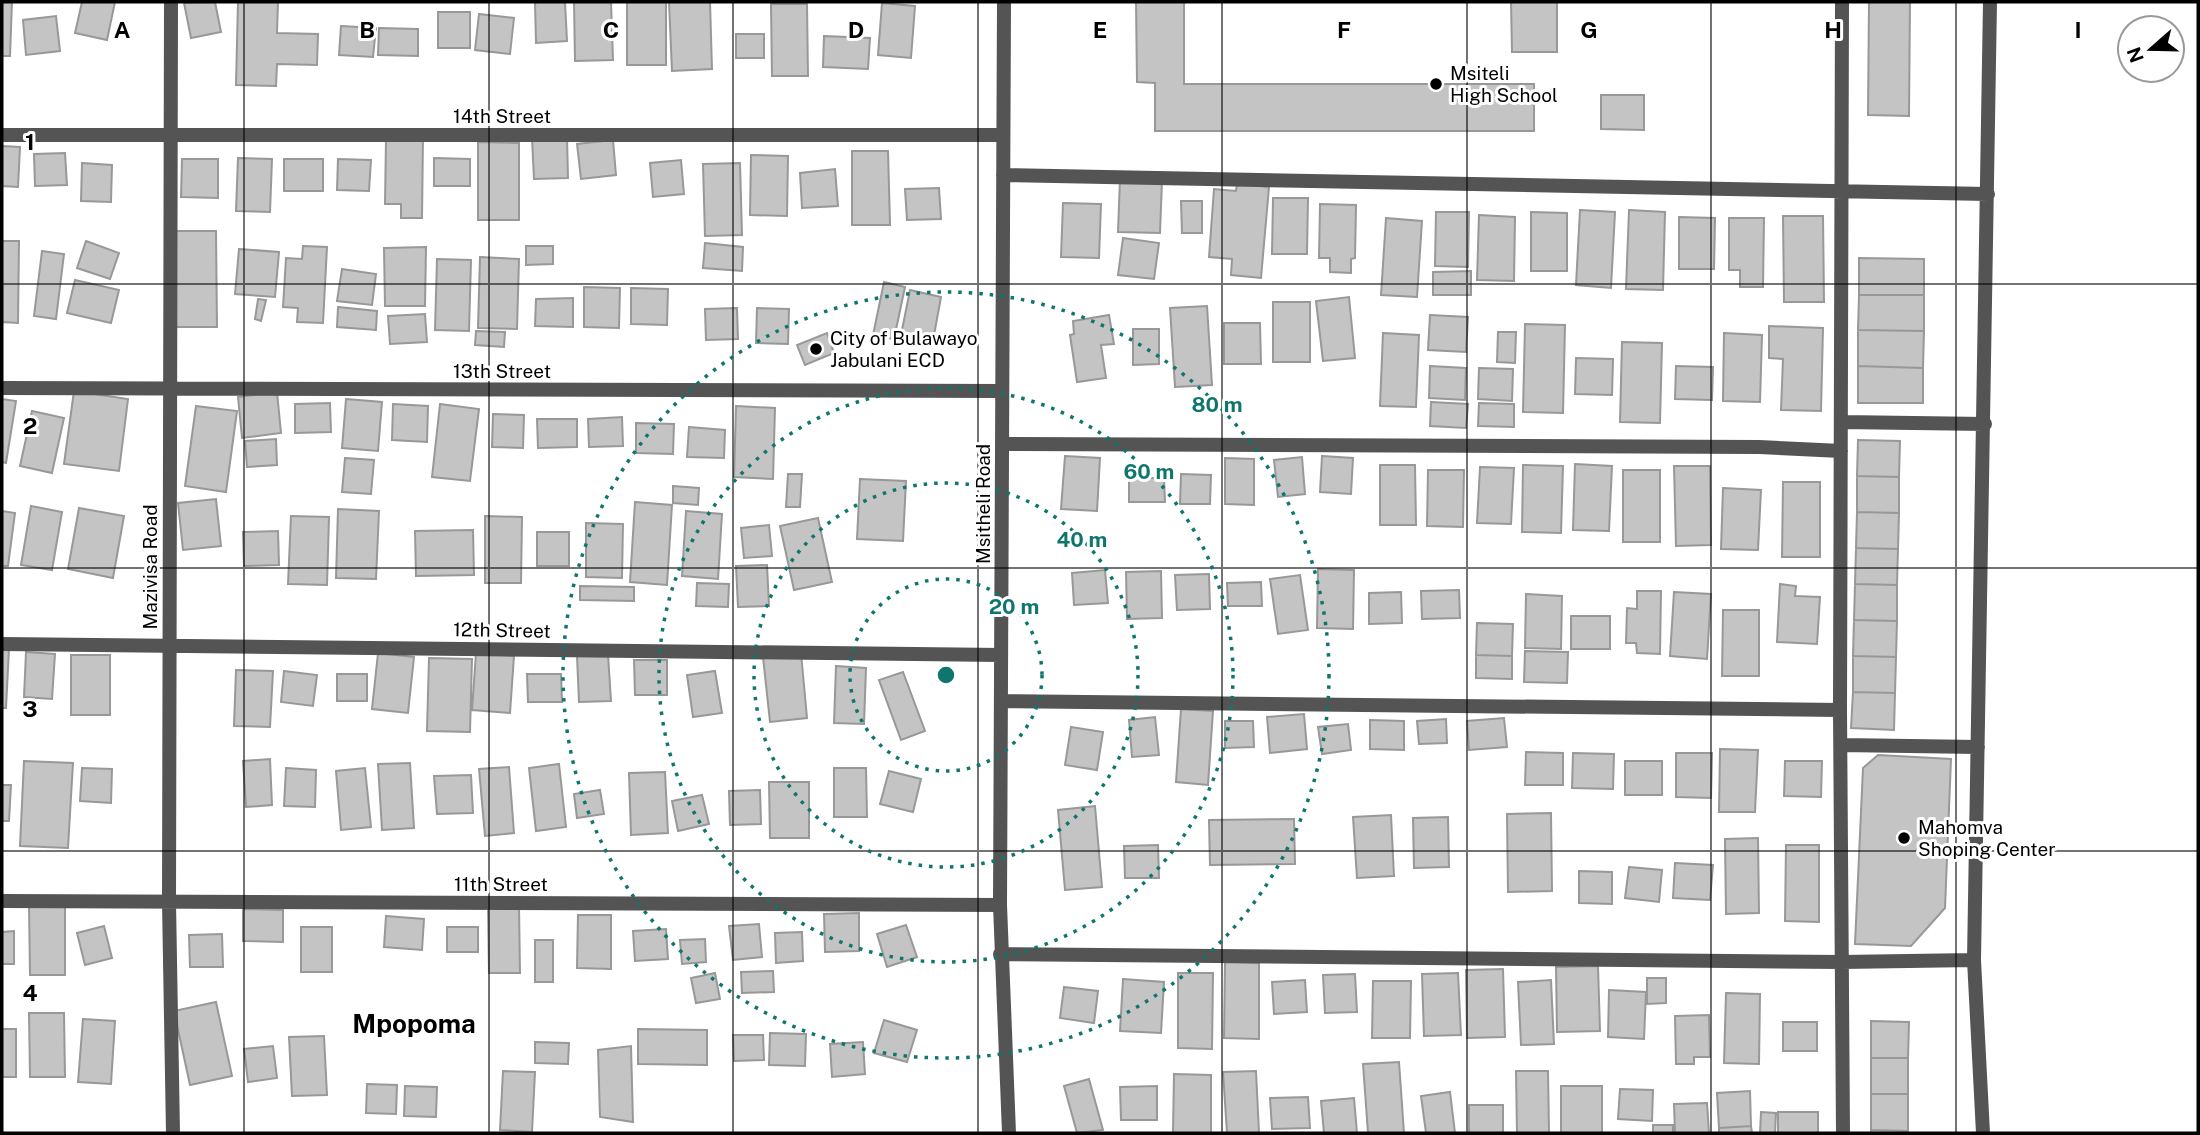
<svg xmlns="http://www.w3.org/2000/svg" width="2200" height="1135" font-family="'Public Sans',sans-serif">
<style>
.building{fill:#c4c4c4;stroke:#989898;stroke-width:2}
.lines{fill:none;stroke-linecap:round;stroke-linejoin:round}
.street{stroke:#545454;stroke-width:14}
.grid{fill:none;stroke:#000;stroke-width:2;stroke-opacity:0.55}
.ring{fill:none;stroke:#0f766e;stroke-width:3.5;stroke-dasharray:3.5 7}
.poi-dot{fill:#000;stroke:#fff;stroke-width:2.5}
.labels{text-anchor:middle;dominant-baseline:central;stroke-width:6;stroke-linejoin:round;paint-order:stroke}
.poi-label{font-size:19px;fill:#000;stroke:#fff;text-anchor:start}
.street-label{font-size:19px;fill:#000;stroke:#fff}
.district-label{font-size:26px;font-weight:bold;fill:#000;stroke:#fff}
.grid-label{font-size:23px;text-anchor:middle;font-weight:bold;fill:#000;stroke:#fff;stroke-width:6;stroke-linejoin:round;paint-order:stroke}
.centre{fill:#0f766e;stroke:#fff;stroke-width:3.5}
.ring-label{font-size:21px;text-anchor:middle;font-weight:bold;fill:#0f766e;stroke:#fff;stroke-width:6;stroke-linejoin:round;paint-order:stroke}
</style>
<rect width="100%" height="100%" fill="#fff"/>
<path class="building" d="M2,2H12L10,56H2Z
M82,2H115L107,40L75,33Z
M215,2L221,32L191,38L184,3Z
M238,2H278L277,33L318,34L317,65L277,64L276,86L236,85Z
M535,2H565L567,41L536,43Z
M574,2H611L613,60L575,61Z
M627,2H666V65H627Z
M669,2H710L712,69L672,71Z
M1136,2H1184V84H1534V131H1155V83L1137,82Z
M1511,2H1557V52H1512Z
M1869,2H1910L1909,116L1868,115Z
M882,3L915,6L911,58L878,55Z
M771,4H807L808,76H772Z
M438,12H470V48H438Z
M479,14L514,18L510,54L475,50Z
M56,16L60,51L26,55L23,20Z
M341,26L376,28L373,57L339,55Z
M379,28L418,29V56L378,55Z
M736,34H764V58H736Z
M824,36L870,38L868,69L823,67Z
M1601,95H1644V130L1601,129Z
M423,136L422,218H401V204H385L386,140Z
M567,136L568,178L534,179L532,138Z
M613,140L616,175L581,179L577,144Z
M478,142L519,143V220H478Z
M2,146L20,147L18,187L2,186Z
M852,151H888L890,225H852Z
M65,153L67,185L35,186L34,154Z
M751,155L788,156L787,216L750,215Z
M238,158L272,159L270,212L236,211Z
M434,158L470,159V186H434Z
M182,159H218V198L181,197Z
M284,159H323V191H284Z
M338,159L371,160L369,191L337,190Z
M681,160L684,194L653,197L650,163Z
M82,163L112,165L111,202L81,201Z
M740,163L742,235L705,236L703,164Z
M835,169L838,206L802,208L800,173Z
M1120,179L1162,181L1160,233L1118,232Z
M1237,184L1269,187L1261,278L1231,275L1232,259L1209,257L1214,189L1236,191Z
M939,188L941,219L907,220L905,189Z
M1273,198H1308L1307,254H1272Z
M1181,201H1202V233H1182Z
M1063,203L1101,204L1099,258L1061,257Z
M1320,204L1356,205L1355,258L1351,259V273L1330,272V258H1319Z
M1580,210L1615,212L1611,288L1576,285Z
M1629,210L1665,212L1663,290L1626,289Z
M1436,212H1469L1468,267L1435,266Z
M1531,212L1567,213V271H1531Z
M1479,215L1515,217L1514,281L1477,280Z
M1783,216H1823L1824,302H1784Z
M1679,217L1715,218L1714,269H1679Z
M1386,218L1422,221L1417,297L1381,295Z
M1729,218H1764L1763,287H1740V270H1729Z
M175,231H216L217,327H176Z
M1123,238L1159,243L1154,279L1118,275Z
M2,241H19L18,323L2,322Z
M86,241L119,253L110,279L77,268Z
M705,243L743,247L742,271L703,268Z
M303,246L327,247L323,323L297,322L298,308L283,307L286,258L302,259Z
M526,246H553V264L526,265Z
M426,247L425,306H385L384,248Z
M239,249L279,252L275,297L235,294Z
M42,251L64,254L56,319L34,316Z
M480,257L519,259L517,329L478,328Z
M1859,258L1924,259V295H1859Z
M437,259L471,260L469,331L435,330Z
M342,269L376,274L372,305L337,301Z
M1471,271V295H1433V272Z
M75,280L119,290L111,323L67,313Z
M884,282L905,287L894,339L873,335Z
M584,287L620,288L619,328L584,327Z
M631,288L668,289L667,325L631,324Z
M910,290L941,297L932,346L900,340Z
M1859,295H1924V331L1858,330Z
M1349,297L1355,358L1323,361L1316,301Z
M573,298V327L535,326L536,299Z
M258,299L266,300L261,321L255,319Z
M1273,302H1310V362H1273Z
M1207,306L1212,385L1175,387L1170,308Z
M338,307L377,311L376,330L337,327Z
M737,308L738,339L706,340L705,309Z
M757,308L789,309L788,344L756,343Z
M425,314L427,342L390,344L388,316Z
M1109,315L1114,344L1101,345L1106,378L1077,382L1070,335L1074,334L1073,321Z
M1430,315L1468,317L1466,352L1428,350Z
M1224,323H1260L1261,364H1224Z
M1525,324L1565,325L1563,413L1523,412Z
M1769,326L1823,328L1821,411L1781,410L1783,359L1769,358Z
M1133,329H1159V364L1133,365Z
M1858,330L1924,331L1923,368L1858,366Z
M476,331L505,332L504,347L475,345Z
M1498,332H1516L1515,363L1497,362Z
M827,333L834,353L805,365L797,345Z
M1383,333L1419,335L1416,407L1380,406Z
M1724,333L1762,335L1760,402L1723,401Z
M1622,342L1662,343L1660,423L1620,422Z
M1576,358L1613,359L1612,395L1575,394Z
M1430,366L1466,368L1465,400L1429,398Z
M1676,366L1713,367L1712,400L1675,399Z
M1858,366L1923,368V403H1858Z
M1479,368L1513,369L1512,401L1478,399Z
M74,391L128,399L119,471L64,464Z
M277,392L281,433L242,438L238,397Z
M2,399L16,401L6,463L2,462Z
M346,399L382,402L378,451L342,448Z
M1431,402L1468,404L1466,428L1430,426Z
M330,403L331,432L295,433V404Z
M1479,403L1514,404V427L1478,426Z
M393,404L428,406L427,442L392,440Z
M440,404L479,409L470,481L432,477Z
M196,406L237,411L226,492L185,486Z
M736,406L775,408L773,479L734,477Z
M32,411L64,418L52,473L20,466Z
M493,414L524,415L523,448L492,447Z
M622,417L623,446L589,447L588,419Z
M537,419H577V447L538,448Z
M636,423L674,424L673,454L636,453Z
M689,427L725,430L724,458L687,457Z
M276,439L277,465L247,467L245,441Z
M1858,440L1900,441L1899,477L1857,476Z
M1065,456L1100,458L1097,511L1061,509Z
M1322,456L1353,458L1351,494L1320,492Z
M1302,457L1305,494L1278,497L1274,460Z
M345,458L374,460L371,494L342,492Z
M1225,458L1254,459V505L1225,504Z
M1575,464L1612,466L1609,531L1573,530Z
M1380,465H1415L1416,525H1380Z
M1523,465L1563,466L1561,533L1522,532Z
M1674,466H1710L1711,545L1676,546Z
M1480,467L1514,468L1511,524L1477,523Z
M1428,470H1464L1463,527L1427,526Z
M1623,470H1660V542H1623Z
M788,474H802L800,507H786Z
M1181,474L1211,475L1210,504H1180Z
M1857,476L1899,477V513L1857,512Z
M1129,478H1164L1165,502H1129Z
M860,479L906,481L903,541L857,539Z
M1783,482H1820V557H1782Z
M673,486L699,488L698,505L673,503Z
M1723,488L1761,490L1758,550L1721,549Z
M216,499L221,546L183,550L178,503Z
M635,502L672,505L667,585L630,582Z
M31,506L62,512L52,570L21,565Z
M79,508L124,516L113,578L68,569Z
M338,509L379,511L376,579L336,578Z
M2,511L15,513L8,566H2Z
M686,511L722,514L718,579L682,576Z
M1857,512L1899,513L1898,549L1856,548Z
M291,516L329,517L327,585L288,584Z
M485,516L522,517L521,583H485Z
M818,518L832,582L794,590L780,526Z
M586,523L623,524L622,578L586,577Z
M769,525L772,556L744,558L741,528Z
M473,530L474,575L416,576L415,531Z
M278,531L279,565L244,566L243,532Z
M537,532H569V566H537Z
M1856,548L1898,549L1897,585L1855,584Z
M767,565L769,606L738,607L736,566Z
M1318,569L1354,570L1353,629L1317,628Z
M1105,570L1108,603L1074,605L1072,573Z
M1161,571L1162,618L1127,619L1126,572Z
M1209,574L1210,609L1177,610L1175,575Z
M1300,575L1308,630L1278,634L1270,579Z
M1261,582L1262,606H1228L1227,583Z
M697,583L729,584L728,607L696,606Z
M1780,584L1796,586L1795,596L1820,597L1817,644L1777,642Z
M1855,584L1897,585V621L1854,620Z
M580,586L634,587V601L580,600Z
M1459,590L1460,618L1422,619L1421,591Z
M1637,591H1661L1660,654L1637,653L1636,643H1626L1627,608L1637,609Z
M1401,592L1402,623L1369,624V593Z
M1674,592L1711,594L1707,659L1670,656Z
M1526,594L1562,596L1561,649L1525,648Z
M1723,610H1759V676H1722Z
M1571,616H1610V649H1571Z
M1854,620L1897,621L1896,657L1853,656Z
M1477,623L1513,624L1512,656L1476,655Z
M2,649H9L6,708H2Z
M1525,651L1568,652L1567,683L1524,682Z
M26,652L55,654L52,699L24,697Z
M378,653L414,657L408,713L372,709Z
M476,653L514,656L510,713L472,710Z
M801,653L807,718L770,722L763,657Z
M608,654L611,701L579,702L577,656Z
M71,655H110V715H71Z
M1476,655L1512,656V679L1476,678Z
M1853,656L1896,657L1895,693L1853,692Z
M429,658L472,659L470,732L427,731Z
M634,660H667V695H635Z
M836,666L866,668L864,724L834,723Z
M236,670L273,671L270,727L234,726Z
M284,671L317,675L313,706L281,702Z
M715,671L722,713L693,717L687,675Z
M903,672L925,731L901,740L879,680Z
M337,674H367V701H337Z
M527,674H561L562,702H528Z
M1853,692L1895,693L1894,730L1851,728Z
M1181,709L1213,711L1208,785L1176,782Z
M1304,714L1307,749L1270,753L1267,717Z
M1155,717L1159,755L1132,757L1129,720Z
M1504,718L1507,747L1469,750L1467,721Z
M1446,719L1447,743L1419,744L1417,721Z
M1370,720L1404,721V750L1370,749Z
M1225,721H1253L1254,747L1225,748Z
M1348,724L1351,750L1322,754L1318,727Z
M1071,727L1103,732L1097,770L1065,765Z
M1720,749L1758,750L1755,812H1719Z
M1526,752L1563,753V785H1525Z
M1573,753L1614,754L1613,789L1572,788Z
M1676,753H1712L1711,798L1676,797Z
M1878,755L1951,759L1945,908L1911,946L1855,944L1863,768Z
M270,759L272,805L246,807L243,761Z
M24,761L73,763L68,848L20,846Z
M1625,761H1662V795H1625Z
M1785,761H1822L1821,797L1784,796Z
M410,763L414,828L382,830L378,764Z
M559,764L566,827L536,831L529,768Z
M509,767L514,833L485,836L479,769Z
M82,768L112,769L111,803L80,801Z
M286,768L316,770L315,807L284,806Z
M365,768L371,827L341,830L336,771Z
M834,768H866L867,817H834Z
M889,771L921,779L913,812L880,804Z
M665,772L668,833L631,835L629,773Z
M471,775L473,813L437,814L434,776Z
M769,782H809V838H770Z
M2,785H11L9,821H2Z
M600,790L604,814L577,818L574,794Z
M760,790L761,824L730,825L729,791Z
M702,795L709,824L678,831L672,801Z
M1095,806L1102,887L1065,890L1058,810Z
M1551,813L1552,891L1508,892L1507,814Z
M1391,815L1394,876L1357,878L1353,817Z
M1448,817L1449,867L1414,868L1413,818Z
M1294,819L1295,864L1210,865L1209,820Z
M1758,838L1759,913L1726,914L1725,839Z
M1158,845L1159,878H1125L1124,846Z
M1786,845H1819V922L1785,921Z
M1675,863L1713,865L1710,900L1673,898Z
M1629,867L1662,870L1659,902L1625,898Z
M1579,871L1612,872V904L1579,903Z
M29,904H65V975H30Z
M488,906H519L520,973H489Z
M243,909L283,910V942L243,941Z
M859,913V951L825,952L824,914Z
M578,915H611V969L577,968Z
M386,916L424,919L422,950L384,947Z
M759,924L762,957L733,960L729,926Z
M906,925L917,957L887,967L877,934Z
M104,926L112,958L85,965L77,933Z
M301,927H332V972H301Z
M447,927H478V952H447Z
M666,929L668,959L635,961L633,931Z
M14,931V964H2V932Z
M802,932L803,961L776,963L775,933Z
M222,934L223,967H190L189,935Z
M705,939L706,962L682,964L680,940Z
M535,940H553V982H535Z
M1225,962L1259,963V1039L1224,1038Z
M1598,966L1600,1031L1557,1032L1556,967Z
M1503,969L1505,1037L1467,1038L1466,970Z
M773,971L774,992L742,993L741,972Z
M715,973L720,999L696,1003L691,978Z
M1178,973H1213L1212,1049L1178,1048Z
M1458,973L1461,1035L1424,1036L1422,974Z
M1355,974L1357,1012L1325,1013L1323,975Z
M1647,978H1666V1003L1647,1004Z
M1123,979L1164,982L1161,1033L1120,1031Z
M1305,980L1307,1012L1274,1014L1272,982Z
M1551,980L1554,1044L1521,1045L1518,982Z
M1373,981H1411L1410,1038H1372Z
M1064,987L1098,991L1094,1023L1060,1018Z
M1609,990L1646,992L1644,1039L1608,1037Z
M1726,993L1760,994L1759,1064L1724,1063Z
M216,1002L232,1076L190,1085L174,1011Z
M29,1013H64L65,1077H30Z
M1709,1015L1710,1057H1694V1064H1676L1675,1016Z
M83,1019L115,1021L111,1084L78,1082Z
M884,1020L917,1030L907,1062L874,1053Z
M1871,1021L1909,1022L1908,1058H1871Z
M1783,1022H1817V1051H1783Z
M2,1029H16V1077H2Z
M638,1029L707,1030V1065L638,1064Z
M770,1033L806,1034L805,1066L769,1065Z
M733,1035H763L764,1060L734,1061Z
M324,1036L327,1095L292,1096L289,1037Z
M535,1042L569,1043L568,1064L535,1063Z
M863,1042L865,1074L832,1077L830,1044Z
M273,1046L277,1078L248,1082L244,1049Z
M631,1046L633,1122L600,1117L598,1050Z
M1871,1058H1908V1094H1871Z
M1399,1062L1404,1133H1368L1363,1064Z
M503,1071L535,1072L532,1132L500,1130Z
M1256,1071L1259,1133H1227L1223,1072Z
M1516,1071H1548L1549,1133H1517Z
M1174,1074L1211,1075V1133H1173Z
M1089,1079L1103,1130L1077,1133L1064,1086Z
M367,1084L397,1085L396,1114L366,1113Z
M405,1086L437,1087L436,1117L404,1116Z
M1157,1086V1120H1121L1120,1087Z
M1561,1086H1602V1133H1561Z
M1620,1089L1653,1090L1652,1121L1618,1119Z
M1750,1091L1751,1126L1719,1128L1717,1093Z
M1450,1092L1455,1133H1426L1421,1096Z
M1871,1094H1908V1131L1871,1130Z
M1308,1097L1310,1128L1272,1129L1270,1098Z
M1354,1098L1357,1133H1324L1321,1101Z
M1707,1103L1709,1133H1675L1674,1104Z
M1469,1105H1503V1133H1469Z
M1761,1112L1776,1113L1775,1133H1760Z
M1778,1112H1818V1133H1778Z
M1653,1125H1673V1133H1653Z
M1751,1126L1752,1133H1719V1128Z
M1871,1130L1908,1131V1133H1871Z"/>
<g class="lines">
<path class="street" d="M171,2L169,902L173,1133
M1004,2L1000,905L1009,1133
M1842,2L1840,710L1843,1133
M2,135H1002
M1003,175L1988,194
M2,388L1002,391
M1842,422L1985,424
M1003,444L1759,447L1841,451
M2,644L1001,655
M1002,701L1840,710
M1841,745L1978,747
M2,901L1000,905
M1000,954L1842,962L1974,960
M1983,1133L1974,960L1990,2"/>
</g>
<path class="grid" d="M244,2V1133M489,2V1133M733,2V1133M978,2V1133M1222,2V1133M1467,2V1133M1711,2V1133M1956,2V1133M2,284H2198M2,568H2198M2,851H2198"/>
<g class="ring">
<circle cx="946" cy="675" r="96"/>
<circle cx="946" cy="675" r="192"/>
<circle cx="946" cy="675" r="287"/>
<circle cx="946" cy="675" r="383"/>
</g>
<g class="poi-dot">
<circle cx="1436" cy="84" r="7"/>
<circle cx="816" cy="349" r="7"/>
<circle cx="1904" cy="838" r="7"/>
</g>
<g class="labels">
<g class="poi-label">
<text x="1450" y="73">Msiteli<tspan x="1450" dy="22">High School</tspan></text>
<text x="830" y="338">City of Bulawayo<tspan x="830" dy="22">Jabulani ECD</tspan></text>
<text x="1918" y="827">Mahomva<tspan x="1918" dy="22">Shoping Center</tspan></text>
</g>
<g class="street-label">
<text x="502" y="116">14th Street</text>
<text x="502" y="371">13th Street</text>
<text transform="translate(983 504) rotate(-90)">Msitheli Road</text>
<text transform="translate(150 567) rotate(-90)">Mazivisa Road</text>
<text transform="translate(502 630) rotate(1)">12th Street</text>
<text x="501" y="884">11th Street</text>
</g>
<g class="district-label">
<text x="414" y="1023">Mpopoma</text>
</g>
</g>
<g class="grid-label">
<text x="122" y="38">A</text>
<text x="367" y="38">B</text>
<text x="611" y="38">C</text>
<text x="856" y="38">D</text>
<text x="1100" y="38">E</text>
<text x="1344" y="38">F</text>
<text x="1589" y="38">G</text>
<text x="1833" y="38">H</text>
<text x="2078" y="38">I</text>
<text x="30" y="150">1</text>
<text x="30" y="434">2</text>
<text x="30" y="717">3</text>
<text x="30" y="1001">4</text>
</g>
<circle cx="946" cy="675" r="10" class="centre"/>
<g class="ring-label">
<text x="1217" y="412">80 m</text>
<text x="1149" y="479">60 m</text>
<text x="1082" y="547">40 m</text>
<text x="1014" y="614">20 m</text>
</g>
<rect width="2200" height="1135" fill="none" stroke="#000000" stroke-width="7"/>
<g transform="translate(2151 49) rotate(250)"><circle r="33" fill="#ffffff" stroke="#999999" stroke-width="2"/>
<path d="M0-5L12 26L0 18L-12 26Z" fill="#000000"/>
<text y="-10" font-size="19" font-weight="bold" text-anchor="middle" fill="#000000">N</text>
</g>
</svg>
